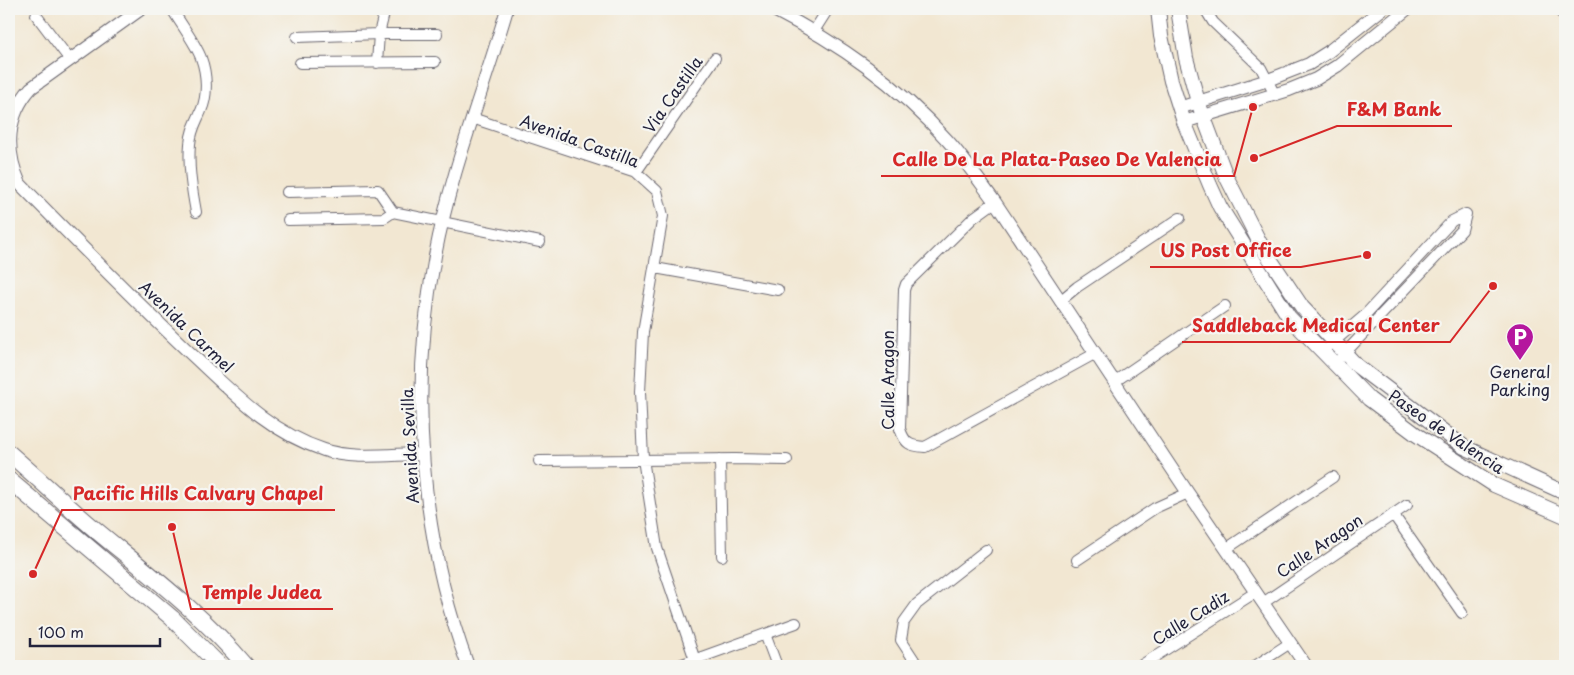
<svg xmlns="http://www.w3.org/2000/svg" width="1574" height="675" font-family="'Playpen Sans',sans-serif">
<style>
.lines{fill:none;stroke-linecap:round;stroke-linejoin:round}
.minor-casing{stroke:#6b6770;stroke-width:12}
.tertiary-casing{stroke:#6b6770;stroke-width:14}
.secondary-casing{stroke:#6b6770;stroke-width:16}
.primary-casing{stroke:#6b6770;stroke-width:18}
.minor{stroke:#fff;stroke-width:10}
.tertiary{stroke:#fff;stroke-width:12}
.secondary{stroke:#fff;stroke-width:14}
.primary{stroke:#fff;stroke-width:16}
.labels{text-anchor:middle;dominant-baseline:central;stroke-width:4.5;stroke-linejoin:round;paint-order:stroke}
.street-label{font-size:16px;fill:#22223b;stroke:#f6f6f2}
.poi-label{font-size:16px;fill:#22223b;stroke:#f6f6f2}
.leader{fill:none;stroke:#d62828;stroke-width:2}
.callout-dot{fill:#d62828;stroke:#f6f6f2;stroke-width:2}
.callout-label{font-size:18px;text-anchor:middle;font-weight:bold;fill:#d62828;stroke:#f6f6f2;stroke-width:4.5;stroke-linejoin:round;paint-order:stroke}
</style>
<rect width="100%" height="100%" fill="#f6f6f2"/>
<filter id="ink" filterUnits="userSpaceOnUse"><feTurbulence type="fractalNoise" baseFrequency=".02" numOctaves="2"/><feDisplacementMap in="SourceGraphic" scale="10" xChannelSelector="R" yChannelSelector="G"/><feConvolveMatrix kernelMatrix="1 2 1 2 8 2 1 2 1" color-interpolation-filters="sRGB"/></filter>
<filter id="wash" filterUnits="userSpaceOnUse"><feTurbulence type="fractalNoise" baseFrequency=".0096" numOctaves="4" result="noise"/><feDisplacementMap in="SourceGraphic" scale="20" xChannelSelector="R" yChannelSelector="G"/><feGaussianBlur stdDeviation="1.12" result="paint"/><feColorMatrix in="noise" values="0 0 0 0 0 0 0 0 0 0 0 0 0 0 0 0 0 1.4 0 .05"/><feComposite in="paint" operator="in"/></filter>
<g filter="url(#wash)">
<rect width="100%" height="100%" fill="#f2e7d2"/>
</g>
<g filter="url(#ink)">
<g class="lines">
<g class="minor-casing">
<path id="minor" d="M172,9C180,23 196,44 201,58C207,74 208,96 201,111C196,123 191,130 190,144C188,167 192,190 196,212
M1205,9L1213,22L1261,68L1275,95
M36,15L70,60
M814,31L828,9
M297,37L379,34H437
M300,63L435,62
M377,63L379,34L385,9
M472,118L636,172L657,191L663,216L643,332L640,392L643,459L657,548L697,666
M636,172L715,58
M287,192L378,190L393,212
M995,202L973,218L906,284L904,290L900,429C905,444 910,446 925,447L1096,353
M393,212L540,242
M288,220L384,218L393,212
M655,268L778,290
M1060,301L1077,287L1180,218
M1330,345L1364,316L1452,221L1466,214
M1341,357L1462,230L1466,214
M1114,382L1225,306
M720,459L722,556
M539,461L735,459L787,460
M1393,514L1462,613
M1226,549L1333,477
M1077,560L1155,508L1188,493
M1263,603L1407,505
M765,634L777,666
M677,666L796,623
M918,666L901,640L904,622L917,604L986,550
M1140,666L1256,592
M1255,666L1290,643"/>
</g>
<g class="tertiary-casing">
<path id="tertiary" d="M141,9L31,88C6,116 5,151 20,184C76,241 132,298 190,353C232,392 269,432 324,450C353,460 393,454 423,454
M772,9C840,44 897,84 948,141C965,160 980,182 995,202L1188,493L1306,666
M1559,9L1565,15
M1179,108L1268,80L1309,64L1328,52L1382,9
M1184,122L1289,90L1316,79L1337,66L1407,9
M468,666C420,536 409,392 435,256C451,171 483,91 507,9"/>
</g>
<g class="secondary-casing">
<path id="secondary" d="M1158,9L1161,36L1171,81L1184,122L1210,185L1220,207L1289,317L1369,399L1417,435L1494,485L1565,516
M1178,9L1186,58L1198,102L1226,176L1262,247L1302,307L1357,366L1464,447L1565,493"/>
</g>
<g class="primary-casing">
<path id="primary" d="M9,453C39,479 67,506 97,531C149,574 202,614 246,666
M9,480L172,618L220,666"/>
</g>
<use href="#minor" class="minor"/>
<use href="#tertiary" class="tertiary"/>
<use href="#secondary" class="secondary"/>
<use href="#primary" class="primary"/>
</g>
</g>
<defs>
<g id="parking-pin" transform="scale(1.4375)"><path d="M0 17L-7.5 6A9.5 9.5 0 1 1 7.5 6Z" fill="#b5179e" stroke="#f6f6f2"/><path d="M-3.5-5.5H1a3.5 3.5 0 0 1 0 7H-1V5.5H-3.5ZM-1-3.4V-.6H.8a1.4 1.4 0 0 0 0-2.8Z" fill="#fff"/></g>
</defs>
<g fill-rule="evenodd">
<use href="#parking-pin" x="1520" y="337"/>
</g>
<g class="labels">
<g class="street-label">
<text transform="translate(672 94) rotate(-55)">Via Castilla</text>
<text transform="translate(580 140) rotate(20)">Avenida Castilla</text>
<text transform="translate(187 326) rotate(44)">Avenida Carmel</text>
<text transform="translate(887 380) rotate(-90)">Calle Aragon</text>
<text transform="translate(1447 431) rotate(34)">Paseo de Valencia</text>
<text transform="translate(409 446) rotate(-93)">Avenida Sevilla</text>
<text transform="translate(1319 545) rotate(-34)">Calle Aragon</text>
<text transform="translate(1190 617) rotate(-32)">Calle Cadiz</text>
</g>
<g class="poi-label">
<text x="1520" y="371">General<tspan x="1520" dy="18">Parking</tspan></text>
</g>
</g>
<path class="leader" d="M1254 158L1337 126H1452M1253 107L1234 176H881M1367 255L1301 267H1150M1493 286L1450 342H1182M33 574L62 510H335M172 527L191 609H333"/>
<g class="callout-dot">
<circle cx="1254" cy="158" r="5"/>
<circle cx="1253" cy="107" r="5"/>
<circle cx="1367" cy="255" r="5"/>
<circle cx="1493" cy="286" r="5"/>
<circle cx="33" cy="574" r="5"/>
<circle cx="172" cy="527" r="5"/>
</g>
<g class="callout-label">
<text x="1394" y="116">F&amp;M Bank</text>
<text x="1057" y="166">Calle De La Plata-Paseo De Valencia</text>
<text x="1226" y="257">US Post Office</text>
<text x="1316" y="332">Saddleback Medical Center</text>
<text x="198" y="500">Pacific Hills Calvary Chapel</text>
<text x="262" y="599">Temple Judea</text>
</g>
<rect width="1574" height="675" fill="none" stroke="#f6f6f2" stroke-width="30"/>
<path d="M30 638v8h130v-8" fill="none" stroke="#22223b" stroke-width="2.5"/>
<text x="38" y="638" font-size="15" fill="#22223b" stroke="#f6f6f2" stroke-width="4" paint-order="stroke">100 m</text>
</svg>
